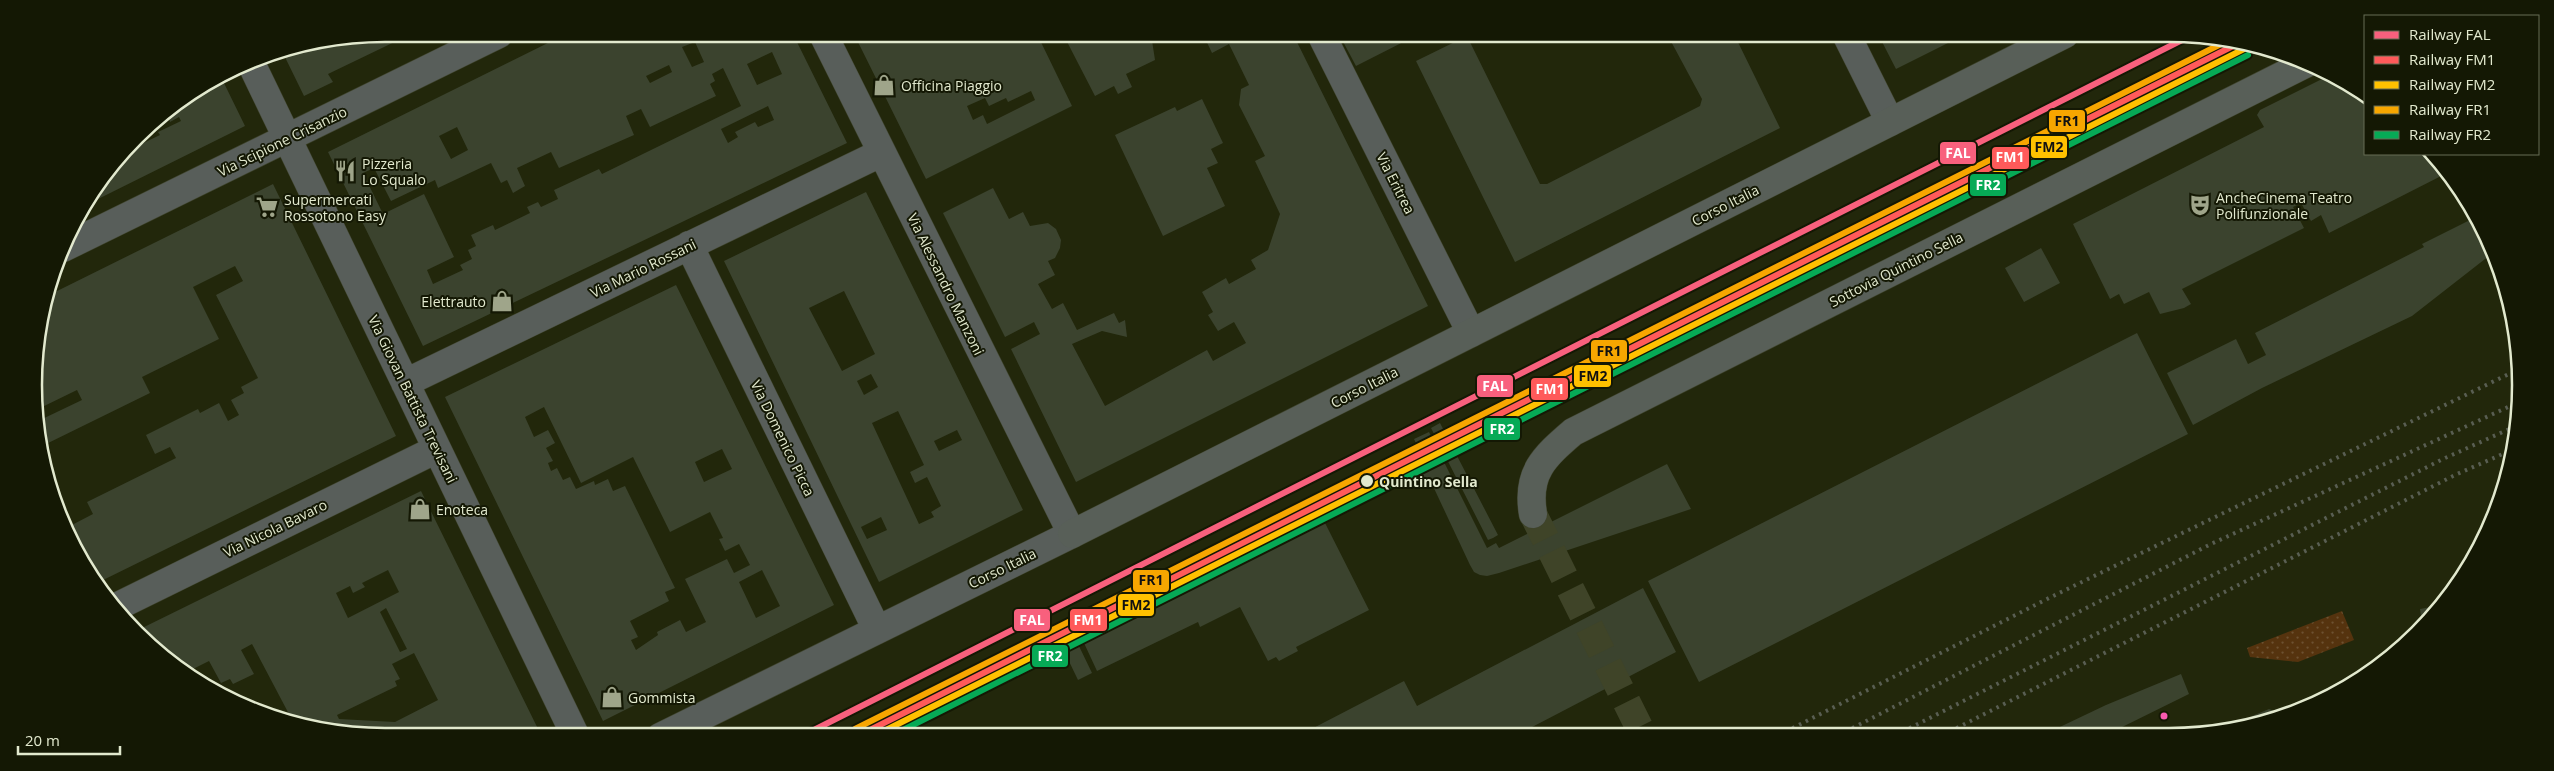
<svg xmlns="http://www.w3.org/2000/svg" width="2554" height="771" font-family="'Open Sans',sans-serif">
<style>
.grass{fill:url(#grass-dots)}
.building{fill:#3b432e;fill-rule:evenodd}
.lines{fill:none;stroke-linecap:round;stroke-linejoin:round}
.secondary-tunnel{stroke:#3f4428;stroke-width:28;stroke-dasharray:28 14;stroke-linecap:butt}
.street-casing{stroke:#3f442d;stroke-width:29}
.secondary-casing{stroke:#3f442d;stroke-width:29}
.street{stroke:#585e5a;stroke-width:28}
.secondary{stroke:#585f58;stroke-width:28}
.rail{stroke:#595e52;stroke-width:4;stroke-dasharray:2.5 5;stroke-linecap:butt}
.rail-1-casing{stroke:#141804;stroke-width:10}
.rail-2-casing{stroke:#141804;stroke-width:10}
.rail-3-casing{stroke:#141804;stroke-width:10}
.rail-4-casing{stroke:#141804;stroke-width:10}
.rail-5-casing{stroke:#141804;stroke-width:10}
.rail-1{stroke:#f8607d;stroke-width:6}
.rail-2{stroke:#ff5a5a;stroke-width:6}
.rail-3{stroke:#ffc100;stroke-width:6}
.rail-4{stroke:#f7a600;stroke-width:6}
.rail-5{stroke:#06aa56;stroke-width:6}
.stop-dot{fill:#e2e9ce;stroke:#141804;stroke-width:2}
.bus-dot{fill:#f75aaf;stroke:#141804;stroke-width:2}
.labels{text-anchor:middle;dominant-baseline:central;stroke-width:4;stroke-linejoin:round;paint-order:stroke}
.poi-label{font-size:14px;fill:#e2e9ce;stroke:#141804;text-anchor:start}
.street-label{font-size:14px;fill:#e2e9ce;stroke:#141804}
.stop-label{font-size:14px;font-weight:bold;fill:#e2e9ce;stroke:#141804;text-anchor:start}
.rim{fill:none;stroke:#e2e9ce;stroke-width:2.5}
.line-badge{stroke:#141804;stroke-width:2}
.badge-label{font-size:14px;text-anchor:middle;font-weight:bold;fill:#fff}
.pale-badge-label{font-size:14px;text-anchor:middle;font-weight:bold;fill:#111}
</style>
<defs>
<pattern id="grass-dots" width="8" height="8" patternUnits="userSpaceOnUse" patternTransform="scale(1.25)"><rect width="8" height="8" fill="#55330e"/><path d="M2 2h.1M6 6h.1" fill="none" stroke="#6d5130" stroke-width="1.8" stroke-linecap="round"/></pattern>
</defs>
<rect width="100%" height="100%" fill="#22270b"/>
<path class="grass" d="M2342,611L2354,640L2298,662L2250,657L2247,648Z"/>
<path class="building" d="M386,34H411L328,74L333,82L304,96L282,51L317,40Z
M566,34H793L847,143L423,346L328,152ZM695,42L704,62L692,67L682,47ZM772,52L782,74L757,85L747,64ZM669,65L672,72L650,83L646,76ZM723,68L741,106L602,174L599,169L554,190L558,199L541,207L538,202L527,207L530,213L495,230L493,225L471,235L476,246L468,250L472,259L460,265L463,270L433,284L427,270L454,257L424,194L383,214L363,173L374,168L391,201L435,180L438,188L491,163L501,183L507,180L513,193L525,186L517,168L551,152L559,168L634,135L626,116L641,109L650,127L716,96L710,84L715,81L712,74ZM768,106L774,120L758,127L755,122L735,132L738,137L728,143L721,129ZM457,127L468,150L451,159L439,136Z
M854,34H1037L1072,106L926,179ZM1031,91L1035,100L987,124L983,115L973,120L967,106L985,98L989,106L1006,98L1008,102Z
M1063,34H1151L1155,60L1126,74L1132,87L1118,94L1114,86L1095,96Z
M1203,34H1293L1428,306L1076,482L1011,349L1040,334L1034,322L1005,337L943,213L993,188L1009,219L1023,212L1030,226L1048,223L1056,229L1061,240L1060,248L1055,258L1048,261L1055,275L1038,284L1052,309L1063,303L1077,330L1114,313L1119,323L1125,320L1127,337L1102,331L1072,344L1105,406L1207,350L1213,361L1246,343L1234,322L1218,331L1208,315L1213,312L1202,292L1226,278L1229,284L1256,269L1251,260L1268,250L1280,214L1255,161L1265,156L1239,105L1241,89L1249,85L1229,44L1212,53Z
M1339,34H1419L1356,66Z
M1667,34H1734L1780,128L1515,262L1416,61L1467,36L1540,184H1547L1700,106L1702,99Z
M1878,34H1966L1896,69Z
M2330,75L2341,81L2344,86L2348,84L2365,94V154H2431L2447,173L2329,233L2321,215L2311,221L2301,203L2293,207L2304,228L2182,289L2191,304L2184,308L2160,314L2149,292L2124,304L2119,294L2110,299L2073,224L2264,127L2257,115L2260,110Z
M222,79L245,126L86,205L107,171L132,144L133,148L160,135L158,132L181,121L179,117L170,122L168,116L153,121Z
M1202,99L1223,143L1211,149L1218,163L1207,168L1225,206L1163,236L1115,135L1175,107L1177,111Z
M273,184L396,436L97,583L68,527L93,514L87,502L176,458L170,447L155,454L146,435L198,409L200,413L219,403L228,421L239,415L231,400L244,393L241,387L258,378L216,295L243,281L235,266L193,287L219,339L142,377L150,393L40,447L36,422L82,400L77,390L36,410L35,362L45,297Z
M866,192L1023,510L879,582L724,261ZM844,291L875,354L842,371L809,308ZM871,374L878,387L864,395L857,381ZM898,411L924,465L910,472L915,483L927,477L941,506L931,512L934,517L919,524L872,423ZM957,430L962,440L939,451L934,441ZM881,517L887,530L867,539L861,527Z
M2476,217L2494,252L2412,316L2262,388L2193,425L2167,373L2236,339L2248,364L2266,355L2255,333L2424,247L2422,244Z
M2041,248L2060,283L2024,302L2005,268Z
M676,285L834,605L603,721L445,397ZM544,407L581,483L633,457L670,532L710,512L723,538L719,539L725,551L739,544L750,565L734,573L727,559L685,579L706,622L686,632L680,620L657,632L658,635L636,650L631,640L638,637L630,621L669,601L665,592L675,588L625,486L613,491L608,479L595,485L594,481L576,489L570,477L563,480L557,468L551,471L548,463L553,461L546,448L555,443L548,430L534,437L525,417ZM722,449L732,469L704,482L695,462ZM762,570L780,606L756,618L739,582Z
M2137,333L2188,434L1699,682L1648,581Z
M1440,423L1498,535L1493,538L1488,540L1431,428Z
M1429,432L1487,548L1496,543L1499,548L1667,464L1691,509L1499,573L1487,576L1480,575L1474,572L1470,565L1432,484L1422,489L1408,460L1421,454L1414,439Z
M421,491L542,737H386L317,731L282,717L290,716L252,644L241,650L254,674L233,684L230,679L221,683L209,661L185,673L154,650L136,631ZM388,570L399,592L348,618L336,593L350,586L353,593L365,587L362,583ZM386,608L407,649L400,652L380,612ZM414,653L438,700L395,722L339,719L337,715L397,686L395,681L400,679L392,664Z
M1323,519L1369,610L1296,647L1298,651L1279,661L1276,657L1268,661L1240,607L1200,627L1198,622L1097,671L1084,643L1184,594L1182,590Z
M1643,588L1676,652L1517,735L1298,736L1404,681L1417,706Z
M2436,606L2422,624L2420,609Z
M1078,644L1092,673L1078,680L1064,651Z
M2181,674L2189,694L2108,734L2043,735L2106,705Z
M2269,709L2282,714L2248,724L2252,716Z"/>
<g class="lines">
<path class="secondary-tunnel" d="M1533,514L1643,735"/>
<g class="street-casing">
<path id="street" d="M1321,34L1471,333
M1846,34L1890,122
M250,61L576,737
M689,245L877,630
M63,248L499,34
M405,383L881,153
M114,608L437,449
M660,737L1072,534L823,34"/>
</g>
<g class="secondary-casing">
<path id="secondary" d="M1533,514C1526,473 1544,457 1573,432L2307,63
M1072,534L2065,34"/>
</g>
<use href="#street" class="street"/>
<use href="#secondary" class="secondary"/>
<path class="rail" d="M1779,735L2049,598L2519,369
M1839,735L2211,544L2519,402
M1896,735L2443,459L2516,426
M1943,735L2455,475L2514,449"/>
<g class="rail-1-casing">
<path id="rail-1" d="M800,737L2190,36"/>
</g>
<g class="rail-2-casing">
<path id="rail-2" d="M858,736L2241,42"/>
</g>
<g class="rail-3-casing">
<path id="rail-3" d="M874,736L2244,49"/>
</g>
<g class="rail-4-casing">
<path id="rail-4" d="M855,729L2229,40"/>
</g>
<g class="rail-5-casing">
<path id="rail-5" d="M891,736L2248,55"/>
</g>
<use href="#rail-1" class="rail-1"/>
<use href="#rail-2" class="rail-2"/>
<use href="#rail-3" class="rail-3"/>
<use href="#rail-4" class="rail-4"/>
<use href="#rail-5" class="rail-5"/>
</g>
<defs>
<g id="shop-bare" transform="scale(1.725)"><path d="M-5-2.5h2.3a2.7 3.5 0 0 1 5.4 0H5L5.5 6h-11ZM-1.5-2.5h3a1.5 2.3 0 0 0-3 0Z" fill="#9fa58a" stroke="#141804" stroke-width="2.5" paint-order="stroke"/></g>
<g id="restaurant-bare" transform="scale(1.725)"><path d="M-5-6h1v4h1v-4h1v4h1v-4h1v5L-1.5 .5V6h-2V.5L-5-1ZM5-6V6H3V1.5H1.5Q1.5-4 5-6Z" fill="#9fa58a" stroke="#141804" stroke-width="2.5" paint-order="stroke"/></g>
<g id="theatre-bare" transform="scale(1.725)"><path d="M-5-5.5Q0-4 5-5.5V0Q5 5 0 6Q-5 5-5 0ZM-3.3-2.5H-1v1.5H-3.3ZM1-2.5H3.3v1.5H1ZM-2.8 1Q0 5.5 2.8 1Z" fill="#9fa58a" stroke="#141804" stroke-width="2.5" paint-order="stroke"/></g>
<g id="supermarket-bare" transform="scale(1.725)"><path d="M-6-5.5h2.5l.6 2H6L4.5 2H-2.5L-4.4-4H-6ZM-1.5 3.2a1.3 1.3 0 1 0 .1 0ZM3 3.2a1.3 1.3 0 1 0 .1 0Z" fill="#9fa58a" stroke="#141804" stroke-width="2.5" paint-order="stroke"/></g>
</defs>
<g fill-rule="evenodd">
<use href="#shop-bare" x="884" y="85"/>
<use href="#restaurant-bare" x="345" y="171"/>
<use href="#theatre-bare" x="2200" y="205"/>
<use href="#supermarket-bare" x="267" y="207"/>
<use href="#shop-bare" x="502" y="301"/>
<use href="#shop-bare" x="420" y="509"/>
<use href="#shop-bare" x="612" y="697"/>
</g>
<circle class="stop-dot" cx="1367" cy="481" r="7"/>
<circle class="bus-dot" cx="2164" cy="716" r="4.5"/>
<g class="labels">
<g class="poi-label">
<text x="901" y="85">Officina Piaggio</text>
<text x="362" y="163">Pizzeria<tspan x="362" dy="16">Lo Squalo</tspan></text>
<text x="2216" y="197">AncheCinema Teatro<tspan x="2216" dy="16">Polifunzionale</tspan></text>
<text x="284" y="199">Supermercati<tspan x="284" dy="16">Rossotono Easy</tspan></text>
<text x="486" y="301" text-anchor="end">Elettrauto</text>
<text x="436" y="509">Enoteca</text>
<text x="628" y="697">Gommista</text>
</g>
<g class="street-label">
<text transform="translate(282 141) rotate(-26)">Via Scipione Crisanzio</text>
<text transform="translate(1396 183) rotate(63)">Via Eritrea</text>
<text transform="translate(1725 205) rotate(-27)">Corso Italia</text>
<text transform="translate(643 268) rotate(-26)">Via Mario Rossani</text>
<text transform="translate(1896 269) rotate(-27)">Sottovia Quintino Sella</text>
<text transform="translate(946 284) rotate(64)">Via Alessandro Manzoni</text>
<text transform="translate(1364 387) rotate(-27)">Corso Italia</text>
<text transform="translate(413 399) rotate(64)">Via Giovan Battista Trevisani</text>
<text transform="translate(783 438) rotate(64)">Via Domenico Picca</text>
<text transform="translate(275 528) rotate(-26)">Via Nicola Bavaro</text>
<text transform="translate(1002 568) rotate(-26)">Corso Italia</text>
</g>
<g class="stop-label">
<text x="1379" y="481">Quintino Sella</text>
</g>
</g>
<path d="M0 0H2554V771H0ZM385 42H2169A343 343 0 0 1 2512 385V385A343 343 0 0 1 2169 728H385A343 343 0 0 1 42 385V385A343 343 0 0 1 385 42Z" fill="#141804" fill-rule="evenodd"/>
<path class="rim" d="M385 42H2169A343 343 0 0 1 2512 385V385A343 343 0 0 1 2169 728H385A343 343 0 0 1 42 385V385A343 343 0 0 1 385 42Z"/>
<g class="line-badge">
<rect x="2048" y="109" width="38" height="24" rx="5" fill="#f7a600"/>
<rect x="2030" y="135" width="38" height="24" rx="5" fill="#ffc100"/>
<rect x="1939" y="141" width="38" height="24" rx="5" fill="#f8607d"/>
<rect x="1991" y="146" width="39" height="24" rx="5" fill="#ff5a5a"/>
<rect x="1969" y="173" width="38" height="24" rx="5" fill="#06aa56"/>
<rect x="1590" y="339" width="38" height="24" rx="5" fill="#f7a600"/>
<rect x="1573" y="364" width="39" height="24" rx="5" fill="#ffc100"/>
<rect x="1476" y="374" width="38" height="24" rx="5" fill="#f8607d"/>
<rect x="1530" y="377" width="39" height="24" rx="5" fill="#ff5a5a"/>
<rect x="1483" y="417" width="38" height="24" rx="5" fill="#06aa56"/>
<rect x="1132" y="569" width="38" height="24" rx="5" fill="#f7a600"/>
<rect x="1117" y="593" width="38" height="24" rx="5" fill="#ffc100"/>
<rect x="1013" y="608" width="38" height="24" rx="5" fill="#f8607d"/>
<rect x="1069" y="608" width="39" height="24" rx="5" fill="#ff5a5a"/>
<rect x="1031" y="644" width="38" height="24" rx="5" fill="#06aa56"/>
</g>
<g class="badge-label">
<text x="1958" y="158">FAL</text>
<text x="2010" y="162">FM1</text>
<text x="1988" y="190">FR2</text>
<text x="1495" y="391">FAL</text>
<text x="1550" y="394">FM1</text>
<text x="1502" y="434">FR2</text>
<text x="1032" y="625">FAL</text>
<text x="1088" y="625">FM1</text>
<text x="1050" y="661">FR2</text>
</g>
<g class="pale-badge-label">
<text x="2067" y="126">FR1</text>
<text x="2049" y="152">FM2</text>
<text x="1609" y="356">FR1</text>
<text x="1593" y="381">FM2</text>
<text x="1151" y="585">FR1</text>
<text x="1136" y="610">FM2</text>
</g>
<rect x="2364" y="15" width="175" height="140" fill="#141804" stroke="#666c55"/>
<rect x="2374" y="31" width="25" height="8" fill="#f8607d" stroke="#666c55"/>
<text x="2409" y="40" font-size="15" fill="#e2e9ce">Railway FAL</text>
<rect x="2374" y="56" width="25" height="8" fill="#ff5a5a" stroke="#666c55"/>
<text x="2409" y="65" font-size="15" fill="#e2e9ce">Railway FM1</text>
<rect x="2374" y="81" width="25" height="8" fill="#ffc100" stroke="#666c55"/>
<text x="2409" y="90" font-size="15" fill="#e2e9ce">Railway FM2</text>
<rect x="2374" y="106" width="25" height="8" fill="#f7a600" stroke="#666c55"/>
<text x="2409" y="115" font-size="15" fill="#e2e9ce">Railway FR1</text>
<rect x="2374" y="131" width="25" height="8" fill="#06aa56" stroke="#666c55"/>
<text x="2409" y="140" font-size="15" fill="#e2e9ce">Railway FR2</text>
<path d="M18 746v8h102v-8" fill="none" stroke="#e2e9ce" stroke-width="2.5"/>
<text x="25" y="746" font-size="15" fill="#e2e9ce" stroke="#141804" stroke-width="4" paint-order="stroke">20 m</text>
</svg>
